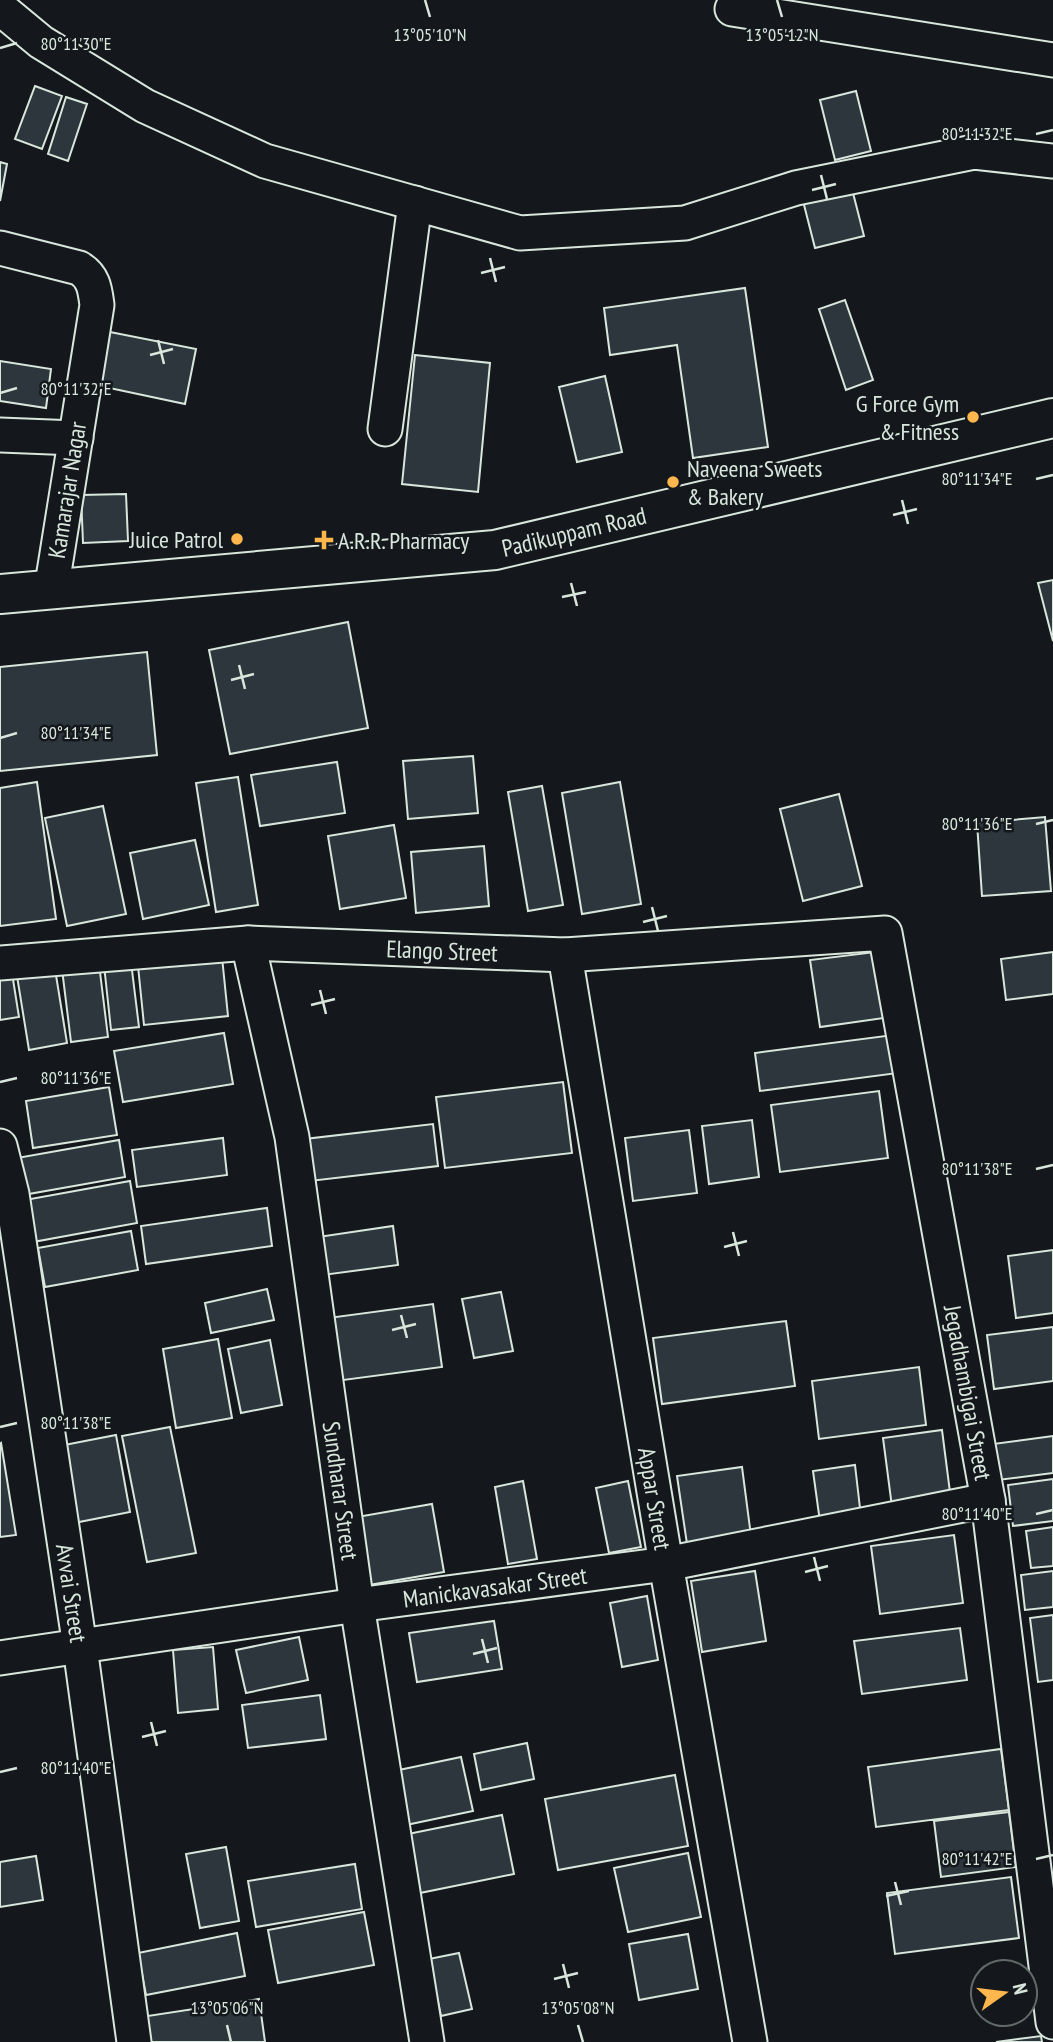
<svg xmlns="http://www.w3.org/2000/svg" width="1053" height="2042" font-family="'PT Sans Narrow',sans-serif">
<style>
.building{fill:#2c363c;stroke:#d8e6dc;stroke-width:2}
.lines{fill:none;stroke-linecap:round;stroke-linejoin:round}
.street-casing{stroke:#d8e6dc;stroke-width:37}
.secondary-casing{stroke:#d8e6dc;stroke-width:42}
.street{stroke:#14181c;stroke-width:33}
.secondary{stroke:#14181c;stroke-width:38}
.ticks{fill:none;stroke:#d8e6dc;stroke-width:2.5}
.poi-dot{fill:#ffb74d;stroke:#14181c;stroke-width:2.5}
.labels{text-anchor:middle;dominant-baseline:central;stroke-width:5;stroke-linejoin:round;paint-order:stroke}
.poi-label{font-size:24px;fill:#d8e6dc;stroke:#14181c;text-anchor:end}
.street-label{font-size:24px;fill:#d8e6dc;stroke:#14181c}
.ticks-label{font-size:18px;text-anchor:middle;fill:#d8e6dc;stroke:#14181c;stroke-width:5;stroke-linejoin:round;paint-order:stroke}
</style>
<rect width="100%" height="100%" fill="#14181c"/>
<path class="building" d="M35,86L62,96L42,149L15,139Z
M856,91L871,151L835,160L820,100Z
M66,97L87,104L68,161L48,154Z
M0,162L7,164L0,201Z
M851,185L864,236L815,248L802,197Z
M745,288L768,447L693,458L677,345L610,355L604,308Z
M845,300L873,380L846,390L819,309Z
M110,332L196,349L185,404L100,386Z
M415,355L490,363L478,492L402,484Z
M0,361L51,369L46,408L0,401Z
M605,376L622,452L577,462L559,387Z
M126,494L128,541L83,543L81,495Z
M1053,580V641L1038,583Z
M348,622L368,728L230,754L209,650Z
M147,652L157,755L0,771V667Z
M473,756L478,813L408,819L403,761Z
M337,762L345,813L260,826L251,775Z
M238,777L258,905L216,912L196,783Z
M37,782L56,919L0,926V788Z
M620,782L641,904L582,914L562,793Z
M542,786L563,905L528,911L508,792Z
M839,794L862,886L803,901L780,809Z
M103,806L126,914L67,926L45,818Z
M1045,817L1051,891L982,896L977,823Z
M394,825L406,898L340,909L328,836Z
M195,840L209,905L143,919L130,853Z
M484,846L489,906L416,913L411,852Z
M875,952L884,1018L820,1027L810,960Z
M1053,952V994L1006,1000L1001,959Z
M222,957L228,1016L144,1025L138,966Z
M131,962L139,1027L111,1030L104,965Z
M99,964L108,1037L71,1042L62,969Z
M55,969L67,1043L29,1050L17,976Z
M12,973L19,1017L0,1020V975Z
M224,1033L233,1084L123,1102L114,1051Z
M893,1035L898,1073L760,1091L755,1053Z
M563,1082L572,1153L445,1168L436,1097Z
M109,1087L117,1135L33,1148L26,1101Z
M879,1091L888,1158L780,1172L771,1105Z
M752,1120L759,1177L709,1184L702,1126Z
M433,1124L438,1166L310,1181L305,1139Z
M689,1130L697,1193L633,1201L625,1138Z
M223,1138L227,1175L137,1187L132,1150Z
M119,1140L125,1177L23,1195L17,1158Z
M130,1181L137,1223L33,1242L25,1200Z
M267,1208L272,1246L146,1264L141,1226Z
M393,1226L398,1265L323,1275L318,1237Z
M131,1231L138,1270L45,1287L38,1248Z
M1053,1250V1313L1016,1318L1008,1256Z
M267,1289L274,1320L211,1333L205,1303Z
M501,1292L513,1351L474,1358L462,1299Z
M433,1304L442,1367L336,1381L328,1318Z
M786,1321L795,1386L662,1404L653,1338Z
M1053,1327V1381L994,1389L987,1335Z
M218,1339L232,1418L176,1428L163,1349Z
M270,1340L282,1405L241,1413L228,1349Z
M919,1367L926,1425L819,1439L812,1381Z
M170,1427L196,1553L147,1562L122,1436Z
M942,1430L951,1500L892,1507L883,1438Z
M116,1435L130,1512L69,1524L54,1447Z
M1053,1436V1473L998,1480L993,1444Z
M1,1443L16,1535L0,1537V1444Z
M855,1465L861,1517L820,1522L813,1471Z
M742,1467L751,1536L687,1544L677,1476Z
M1053,1479V1521L1013,1526L1008,1485Z
M523,1481L537,1559L508,1564L495,1487Z
M628,1481L641,1547L609,1553L596,1488Z
M432,1504L444,1572L369,1585L357,1517Z
M1053,1527V1566L1031,1568L1026,1531Z
M954,1535L963,1603L880,1614L871,1546Z
M755,1571L766,1641L702,1652L691,1581Z
M1053,1571V1607L1025,1610L1021,1575Z
M647,1596L658,1660L622,1667L610,1603Z
M1053,1615V1680L1038,1682L1030,1618Z
M494,1621L502,1669L417,1682L409,1633Z
M960,1628L967,1680L862,1694L854,1641Z
M299,1637L308,1680L246,1693L236,1650Z
M213,1647L218,1709L178,1713L173,1650Z
M320,1695L326,1739L248,1748L242,1705Z
M527,1743L534,1779L481,1790L474,1754Z
M1001,1749L1009,1810L876,1827L868,1767Z
M461,1757L473,1811L406,1825L394,1771Z
M675,1775L688,1846L558,1870L545,1799Z
M1009,1812L1016,1867L941,1877L934,1821Z
M502,1815L514,1874L415,1894L403,1835Z
M226,1847L239,1921L200,1928L186,1854Z
M688,1853L701,1917L628,1932L614,1868Z
M36,1856L43,1900L0,1907V1862Z
M355,1864L362,1909L256,1927L248,1881Z
M1011,1877L1019,1938L895,1954L887,1893Z
M364,1912L374,1965L278,1983L268,1930Z
M237,1933L245,1976L146,1995L138,1953Z
M688,1934L698,1989L639,2000L629,1944Z
M459,1953L472,2009L441,2016L429,1959Z
M259,1999L265,2042H145L141,2017Z
M1041,2036L1042,2042H996Z"/>
<g class="lines">
<g class="street-casing">
<g id="street">
<path d="M0,8L41,42L145,106L265,161L520,233L685,223L796,188L974,152L1053,161"/>
<path d="M732,9L1053,60"/>
<path d="M0,248L79,268C94,277 95,290 97,305L51,591"/>
<path d="M385,429L415,203"/>
<path d="M0,435L76,438"/>
<path id="s1" d="M248,943L292,1137L357,1605L427,2042"/>
<path id="s2" d="M565,955L666,1564L750,2042"/>
<path id="s3" d="M0,963L248,943L565,955L885,933L988,1500L1053,2022"/>
<path id="s4" d="M0,1146L12,1194L80,1647L134,2042"/>
<path id="s5" d="M0,1658L357,1605L666,1564L988,1500"/>
</g>
</g>
<g class="secondary-casing">
<g id="secondary">
<path id="s6" d="M0,594L495,550L1053,418"/>
</g>
</g>
<use href="#street" class="street"/>
<use href="#secondary" class="secondary"/>
</g>
<path class="ticks" d="M425,0L430,17M777,0L782,17M0,48L17,43M1036,134L1053,130M821,175L827,199M812,190L836,184M490,258L496,282M481,273L505,267M158,340L164,364M150,355L173,349M0,393L17,388M1036,479L1053,475M902,500L908,524M893,515L917,509M571,583L577,606M562,597L586,592M239,665L245,689M231,680L254,674M0,738L17,733M1036,824L1053,820M652,907L658,931M643,922L667,916M320,990L326,1014M311,1005L335,999M0,1082L17,1078M1036,1169L1053,1165M733,1232L739,1256M724,1247L747,1241M401,1315L407,1338M392,1330L416,1324M0,1427L17,1423M1036,1514L1053,1510M814,1557L820,1581M805,1572L828,1566M482,1639L488,1663M473,1654L497,1648M151,1722L157,1746M142,1737L166,1731M0,1772L17,1768M1036,1859L1053,1855M895,1882L901,1905M886,1896L909,1891M563,1964L569,1988M554,1979L578,1973M227,2025L231,2042M578,2025L583,2042"/>
<g class="poi-dot">
<circle cx="973" cy="417" r="7"/>
<circle cx="673" cy="482" r="7"/>
<circle cx="237" cy="539" r="7"/>
<path d="M320.5 529.5h7v7h7v7h-7v7h-7v-7h-7v-7h7z"/>
</g>
<g class="labels">
<g class="poi-label">
<text x="959" y="403">G Force Gym<tspan x="959" dy="28">&amp; Fitness</tspan></text>
<text x="687" y="468" text-anchor="start">Naveena Sweets<tspan x="687" dy="28">&amp; Bakery</tspan></text>
<text x="223" y="539">Juice Patrol</text>
<text x="338" y="540" text-anchor="start">A.R.R. Pharmacy</text>
</g>
<g class="street-label">
<text transform="translate(67 490) rotate(-81)">Kamarajar Nagar</text>
<text stroke="none"><textPath href="#s6" startOffset="578">Padikuppam Road</textPath></text>
<text stroke="none"><textPath href="#s3" startOffset="443">Elango Street</textPath></text>
<text stroke="none"><textPath href="#s3" startOffset="1354">Jegadhambigai Street</textPath></text>
<text stroke="none"><textPath href="#s1" startOffset="556">Sundharar Street</textPath></text>
<text stroke="none"><textPath href="#s2" startOffset="551">Appar Street</textPath></text>
<text stroke="none"><textPath href="#s5" startOffset="500">Manickavasakar Street</textPath></text>
<text stroke="none"><textPath href="#s4" startOffset="453">Avvai Street</textPath></text>
</g>
</g>
<g class="ticks-label">
<text x="430" y="41">13°05'10"N</text>
<text x="782" y="41">13°05'12"N</text>
<text x="76" y="50">80°11'30"E</text>
<text x="977" y="140">80°11'32"E</text>
<text x="76" y="395">80°11'32"E</text>
<text x="977" y="485">80°11'34"E</text>
<text x="76" y="739">80°11'34"E</text>
<text x="977" y="830">80°11'36"E</text>
<text x="76" y="1084">80°11'36"E</text>
<text x="977" y="1175">80°11'38"E</text>
<text x="76" y="1429">80°11'38"E</text>
<text x="977" y="1520">80°11'40"E</text>
<text x="76" y="1774">80°11'40"E</text>
<text x="977" y="1865">80°11'42"E</text>
<text x="227" y="2014">13°05'06"N</text>
<text x="578" y="2014">13°05'08"N</text>
</g>
<g transform="translate(1004 1993) rotate(76)"><circle r="33" fill="#14181c" stroke="#626a69" stroke-width="2"/>
<path d="M0-5L12 26L0 18L-12 26Z" fill="#ffb74d"/>
<text y="-10" font-size="19" font-weight="bold" text-anchor="middle" fill="#d8e6dc">N</text>
</g>
</svg>
